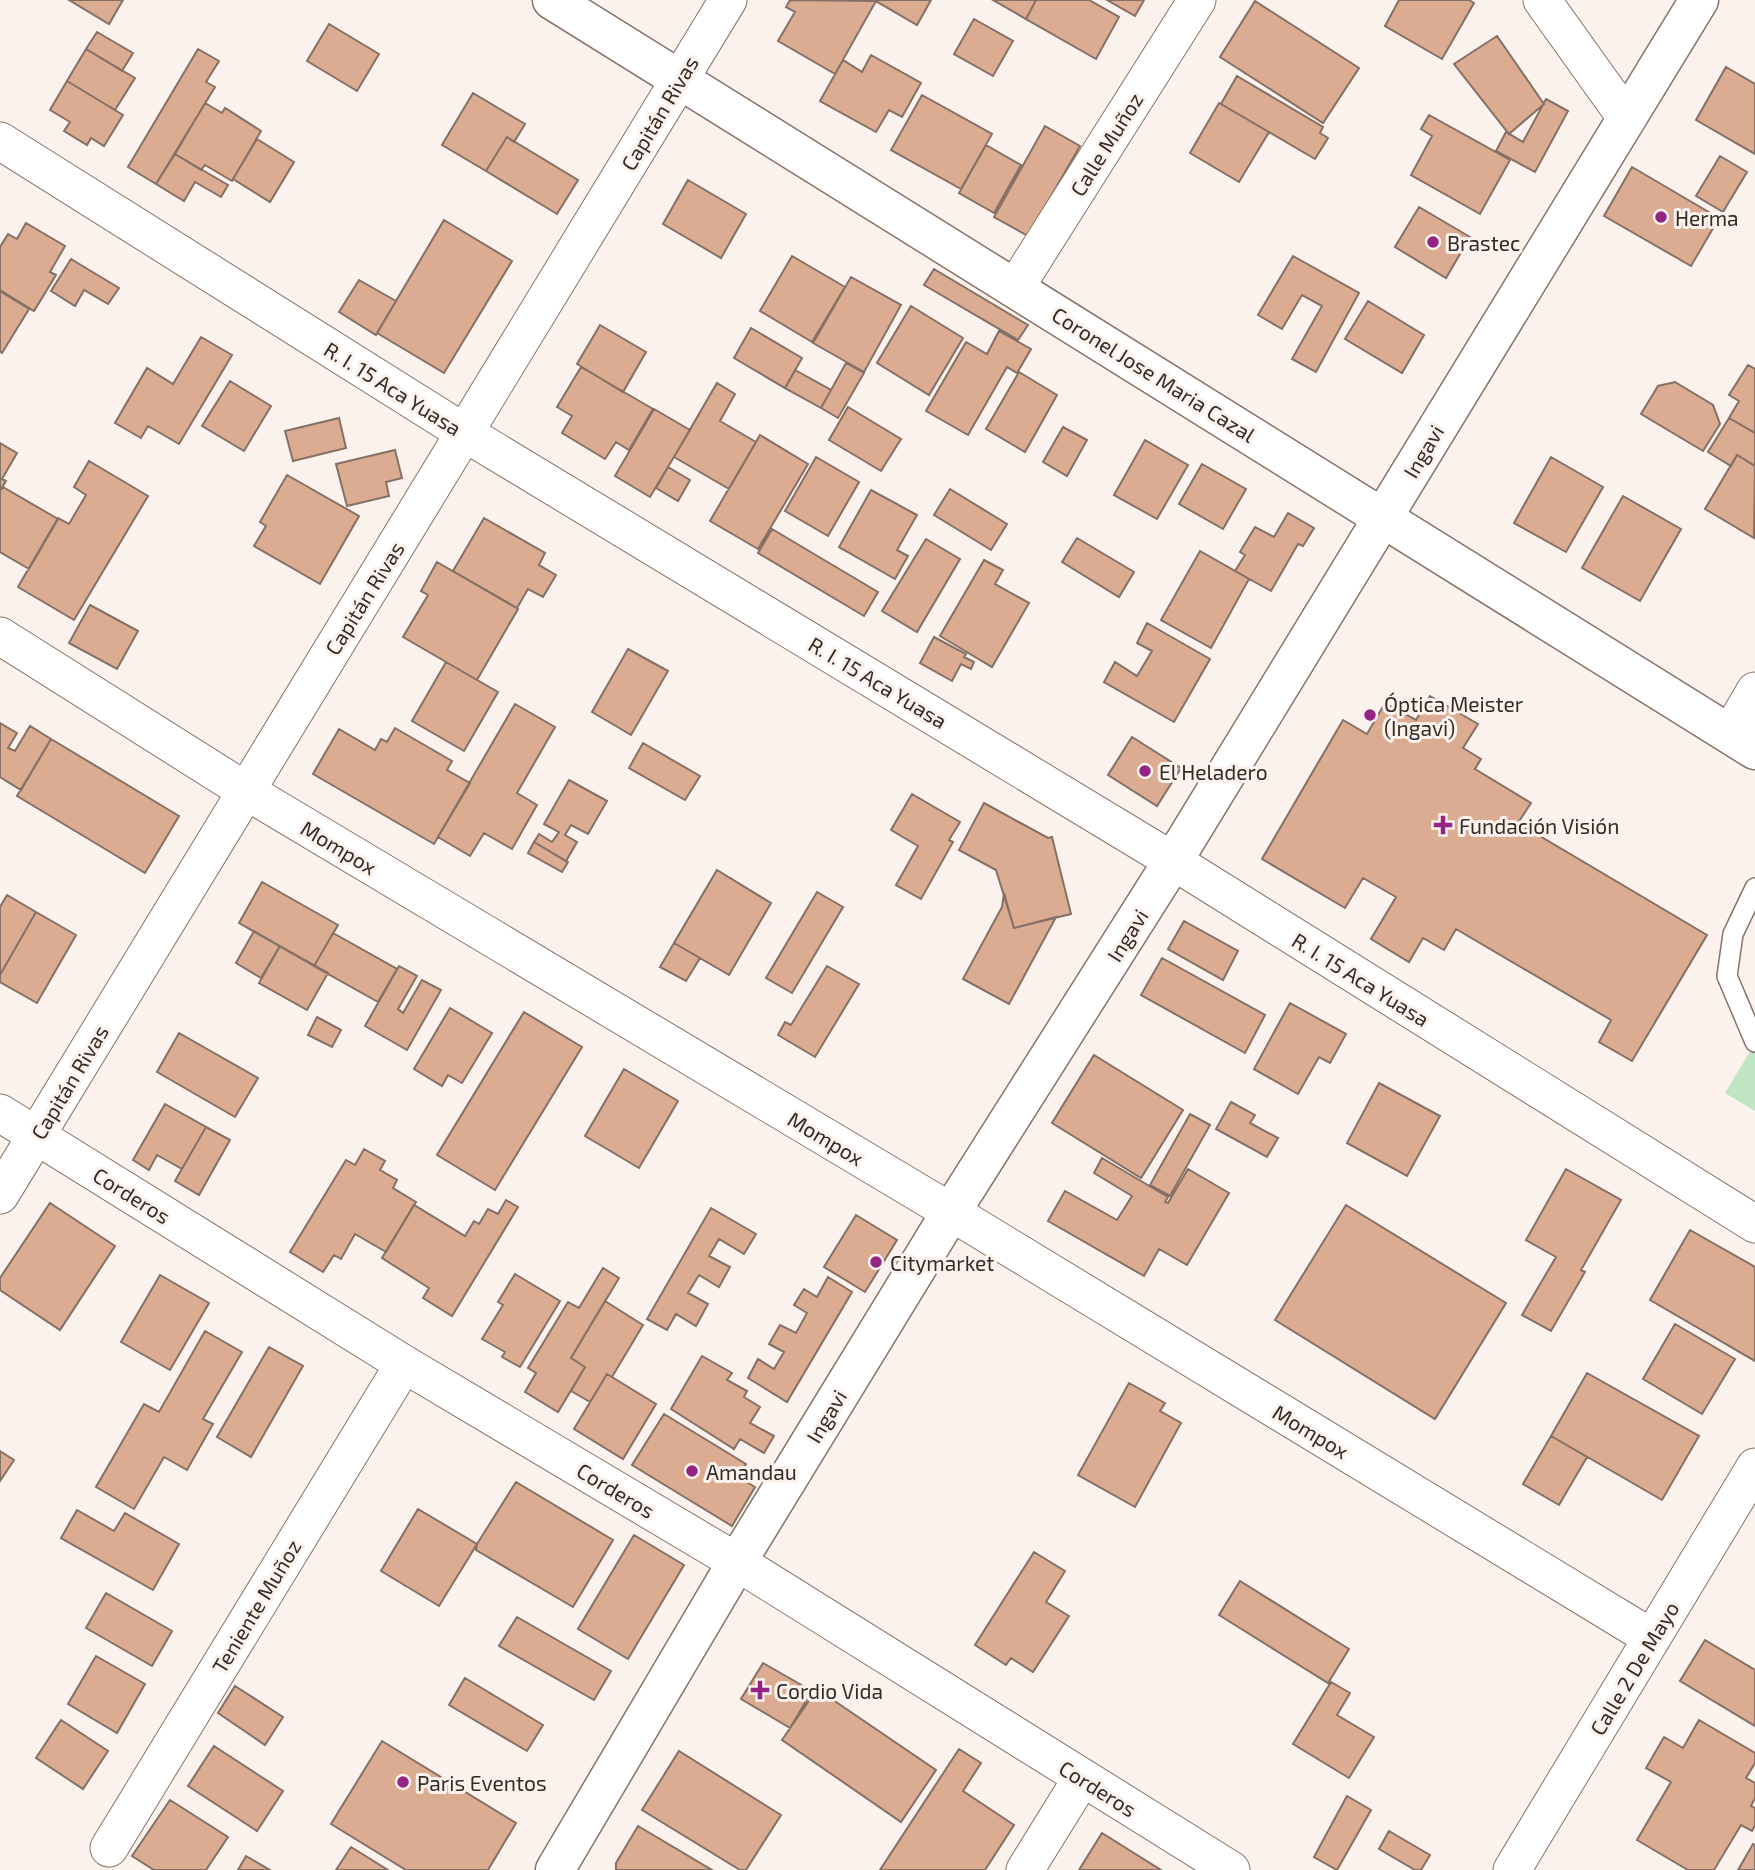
<svg xmlns="http://www.w3.org/2000/svg" width="1755" height="1870" font-family="'Exo 2',sans-serif">
<style>
.green{fill:#c0e5c4}
.building{fill:#dcac92;stroke:#857065;stroke-width:2}
.lines{fill:none;stroke-linecap:round;stroke-linejoin:round}
.lane-casing{stroke:#897368;stroke-width:22}
.street-casing{stroke:#897368;stroke-width:39}
.secondary-casing{stroke:#897368;stroke-width:41}
.lane{stroke:#fff;stroke-width:19}
.street{stroke:#fff;stroke-width:37}
.secondary{stroke:#fff;stroke-width:38}
.poi-dot{fill:#952585;stroke:#fbf2ed;stroke-width:2.5}
.labels{text-anchor:middle;dominant-baseline:central;stroke-width:6;stroke-linejoin:round;paint-order:stroke}
.street-label{font-size:21px;fill:#342b26;stroke:#fbf2ed}
.poi-label{font-size:21px;fill:#342b26;stroke:#fbf2ed;text-anchor:start}
</style>
<rect width="100%" height="100%" fill="#fbf2ed"/>
<path class="green" d="M1755,1043V1111L1725,1093Z"/>
<path class="building" d="M69,0H123L109,24Z
M790,0L876,1L835,74L778,41L795,12L786,7Z
M874,0H931L917,25Z
M993,0H1036L1026,19Z
M1036,0H1089L1119,17L1096,59L1026,19Z
M1107,0H1144L1135,16Z
M1399,0H1469L1474,3L1442,59L1385,26Z
M1255,1L1359,68L1323,123L1220,57Z
M974,19L1013,41L993,76L954,54Z
M329,24L379,54L357,91L307,61Z
M97,32L133,53L122,71L86,49Z
M1497,36L1544,104L1509,134L1454,64Z
M86,49L135,78L115,110L67,81Z
M198,49L219,61L206,82L215,87L156,184L128,167Z
M871,55L921,83L902,117L889,110L876,132L820,101L843,60L862,72Z
M1726,67L1755,84V154L1696,120Z
M1237,76L1323,127L1320,133L1328,138L1315,159L1221,104Z
M67,81L123,115L104,146L91,138L87,145L64,131L70,122L50,110Z
M473,93L525,124L514,142L507,137L486,171L442,145Z
M922,95L992,134L961,189L891,150Z
M1546,99L1568,111L1535,172L1496,151L1506,132L1523,142Z
M205,103L222,113L225,108L261,131L232,181L205,165L201,170L175,154Z
M1219,103L1269,132L1239,182L1190,153Z
M1429,115L1510,160L1480,214L1411,175L1432,136L1421,129Z
M1045,126L1080,146L1028,236L994,217Z
M507,137L578,180L557,214L486,171Z
M257,139L294,162L270,202L233,179Z
M986,145L1021,165L994,213L959,193Z
M175,154L228,185L221,197L195,182L184,201L156,184Z
M1720,156L1747,172L1723,212L1696,196Z
M1632,167L1719,218L1691,266L1604,216Z
M688,180L746,214L721,258L663,224Z
M1419,207L1470,237L1446,278L1395,247Z
M444,220L512,261L444,373L377,333Z
M26,223L65,246L50,272L56,275L34,311L0,290V247L8,234L17,239Z
M792,256L845,287L812,342L760,311Z
M1293,256L1359,293L1316,372L1292,359L1322,306L1302,295L1282,329L1258,315Z
M71,259L119,288L108,304L84,290L75,306L51,291Z
M934,269L1028,325L1018,340L924,285Z
M851,277L901,305L864,372L813,343Z
M359,280L396,301L376,335L339,312Z
M0,291L29,309L2,353L0,351Z
M1368,301L1424,335L1402,373L1345,339Z
M911,306L963,338L929,395L877,363Z
M600,325L646,352L623,392L577,364Z
M751,328L802,358L785,388L734,358Z
M999,331L1031,349L1017,373L1007,367L968,435L926,411L966,342L987,354Z
M201,337L232,355L179,444L148,426L141,438L115,423L147,368L173,384Z
M846,363L864,373L838,418L821,408Z
M1748,365L1755,369V433L1729,418L1739,401L1729,395Z
M581,367L653,409L629,450L616,442L605,459L562,433L572,416L557,407Z
M795,370L831,390L821,408L785,388Z
M1019,372L1057,395L1025,452L986,429Z
M230,381L271,406L244,451L202,426Z
M1675,382L1713,405L1720,424L1703,451L1641,414L1658,386Z
M717,383L735,394L720,421L756,442L729,489L674,457Z
M848,407L901,439L881,471L829,440Z
M654,409L690,430L650,497L615,476Z
M339,418L346,448L293,461L285,431Z
M1729,418L1755,433V466L1737,455L1731,466L1708,452Z
M1063,427L1087,440L1067,476L1043,462Z
M760,435L808,464L758,549L710,521Z
M1145,440L1188,465L1157,519L1114,495Z
M0,443L17,453L2,479L6,481L0,491Z
M395,450L402,478L386,482L389,496L347,506L336,464Z
M1737,455L1755,466L1754,538L1705,509Z
M816,457L859,482L828,536L785,511Z
M1551,457L1603,487L1566,552L1514,523Z
M89,461L148,496L74,620L18,587L58,518L69,524L86,495L74,487Z
M1202,464L1246,489L1223,529L1179,504Z
M668,467L690,480L678,501L656,488Z
M287,475L359,516L320,584L254,546L266,526L260,522Z
M3,487L58,519L29,569L0,552V491Z
M950,489L1007,524L991,550L934,515Z
M871,490L917,515L897,550L908,556L895,579L839,547Z
M1623,496L1681,529L1640,601L1582,568Z
M1288,513L1314,528L1303,546L1298,544L1271,591L1235,571L1245,555L1240,552L1255,527L1274,537Z
M484,518L545,553L539,565L556,575L543,597L528,589L517,608L453,571Z
M772,529L878,592L864,616L758,553Z
M1077,538L1134,572L1119,597L1062,562Z
M926,539L960,559L917,632L882,611Z
M1200,551L1249,579L1211,648L1161,620Z
M984,560L1003,570L995,584L1029,603L992,667L940,636Z
M437,562L518,609L477,680L403,637L428,595L421,591Z
M90,605L138,631L117,669L69,643Z
M1147,623L1210,659L1174,722L1104,682L1115,662L1137,676L1152,651L1137,643Z
M934,637L966,654L964,657L974,662L971,669L961,664L952,681L920,663Z
M628,649L668,671L631,735L592,712Z
M446,662L498,692L464,751L412,721Z
M1430,696L1478,724L1463,748L1481,759L1475,769L1531,803L1518,823L1707,935L1632,1061L1599,1042L1611,1020L1456,929L1444,950L1423,938L1409,962L1371,939L1396,897L1363,878L1345,908L1262,859L1343,720L1367,734L1385,703L1416,720Z
M515,704L555,727L517,793L537,805L512,849L484,833L470,856L438,837Z
M0,723L17,733L8,748L15,751L30,726L51,739L21,790L0,777Z
M395,728L452,761L447,770L470,783L434,844L313,774L339,729L375,750L381,739L387,742Z
M1132,737L1181,768L1157,806L1108,775Z
M51,739L179,816L145,873L17,796Z
M643,743L700,776L685,800L629,768Z
M569,780L607,801L588,834L571,825L565,835L577,842L566,861L534,842L539,834L552,842L559,832L544,824Z
M912,794L960,822L949,840L953,842L921,899L896,885L918,846L891,830Z
M984,803L1048,838L1052,837L1071,914L1014,928L996,870L959,850Z
M534,842L568,862L562,872L528,853Z
M717,870L771,903L729,975L674,943Z
M262,882L338,925L314,966L239,923Z
M817,892L843,907L792,993L766,978Z
M1004,893L1014,928L1056,917L1009,1004L963,979L1002,907Z
M7,895L36,912L0,975V907Z
M36,912L76,935L37,1003L0,982V975Z
M1184,921L1238,951L1223,980L1168,949Z
M254,931L280,946L261,978L236,963Z
M333,933L397,969L378,1002L314,966Z
M674,943L700,958L686,981L660,967Z
M280,946L328,973L307,1010L259,983Z
M1162,958L1265,1015L1245,1053L1141,995Z
M399,966L417,976L398,1009L403,1013L422,980L441,990L407,1050L365,1026Z
M827,966L859,984L815,1057L778,1035L785,1022L791,1025Z
M1290,1003L1346,1034L1330,1063L1319,1057L1298,1094L1254,1069Z
M450,1008L492,1033L462,1083L448,1075L442,1086L414,1069Z
M524,1012L582,1047L495,1190L437,1155Z
M317,1017L341,1030L332,1047L308,1035Z
M179,1033L258,1078L235,1117L157,1072Z
M1094,1055L1183,1110L1141,1178L1052,1123Z
M624,1069L678,1101L639,1168L585,1136Z
M1379,1083L1440,1116L1407,1176L1347,1143Z
M1231,1102L1255,1115L1250,1123L1278,1138L1267,1157L1216,1129Z
M165,1104L206,1127L182,1169L157,1155L149,1170L133,1160Z
M1190,1114L1210,1125L1170,1196L1150,1185Z
M206,1127L230,1140L199,1195L175,1181Z
M364,1149L385,1161L380,1170L397,1180L393,1188L416,1202L386,1252L355,1234L341,1259L334,1255L323,1272L290,1252L346,1160L355,1165Z
M1102,1158L1168,1197L1165,1202L1168,1203L1188,1169L1229,1193L1187,1265L1159,1249L1144,1276L1048,1221L1065,1191L1117,1220L1132,1196L1094,1173Z
M1566,1169L1621,1200L1581,1270L1585,1272L1551,1331L1522,1315L1556,1257L1526,1240Z
M506,1200L518,1207L452,1316L423,1298L429,1288L382,1258L414,1205L465,1236L474,1221L479,1224L488,1209L498,1214Z
M50,1203L115,1246L60,1330L0,1290V1278Z
M1346,1205L1506,1303L1435,1419L1275,1320Z
M711,1208L756,1234L744,1254L719,1239L709,1256L730,1267L719,1287L699,1275L688,1293L708,1304L696,1326L676,1314L667,1330L647,1319Z
M856,1215L897,1240L865,1292L824,1267Z
M1690,1230L1755,1267V1361L1650,1300Z
M603,1268L619,1278L571,1358L585,1367L558,1412L525,1392L536,1373L528,1368L568,1302L579,1308Z
M515,1274L560,1301L520,1367L502,1357L505,1352L482,1339L503,1305L498,1302Z
M160,1275L209,1303L170,1370L121,1342Z
M828,1277L852,1292L787,1402L748,1378L758,1359L774,1369L784,1352L769,1344L780,1325L796,1333L807,1313L794,1305L804,1289L817,1297Z
M605,1301L643,1325L612,1377L607,1374L590,1402L571,1391L585,1367L571,1358Z
M1675,1324L1735,1359L1702,1414L1643,1379Z
M205,1331L242,1352L203,1419L213,1424L187,1470L164,1457L134,1509L96,1487L144,1404L159,1412Z
M269,1347L303,1366L251,1457L217,1437Z
M702,1356L732,1373L727,1380L747,1391L744,1397L760,1407L750,1423L774,1436L764,1453L740,1439L734,1449L671,1409Z
M1587,1373L1699,1436L1662,1500L1551,1436Z
M607,1374L656,1404L623,1459L574,1429Z
M1129,1383L1165,1403L1160,1411L1181,1423L1135,1507L1078,1475Z
M664,1414L746,1464L738,1477L755,1487L732,1526L632,1465Z
M1551,1436L1587,1457L1559,1505L1523,1484Z
M0,1451L14,1460L0,1481Z
M516,1482L613,1540L573,1607L476,1550L477,1544Z
M418,1509L477,1544L439,1606L381,1571Z
M77,1510L114,1531L125,1513L179,1544L153,1590L61,1538Z
M634,1535L684,1565L628,1659L578,1629Z
M1034,1552L1065,1571L1046,1602L1069,1616L1033,1672L1011,1658L1006,1665L975,1645Z
M1240,1581L1349,1649L1328,1683L1219,1615Z
M106,1593L172,1631L152,1666L86,1628Z
M517,1617L611,1671L594,1700L499,1646Z
M1705,1640L1755,1670V1726L1680,1681Z
M96,1656L145,1684L117,1733L68,1704Z
M763,1663L812,1691L790,1728L741,1699Z
M465,1678L543,1725L527,1751L449,1705Z
M1331,1682L1350,1693L1337,1715L1374,1737L1349,1778L1293,1744Z
M235,1686L283,1717L265,1745L218,1713Z
M817,1689L936,1770L901,1822L782,1740Z
M61,1720L108,1751L83,1789L36,1758Z
M1699,1720L1755,1753V1763L1746,1778L1755,1783V1798L1751,1806L1755,1808V1825L1752,1831L1741,1825L1714,1870H1688L1637,1840L1671,1782L1646,1768L1664,1737L1683,1748Z
M382,1741L516,1823L488,1870H406L331,1824Z
M214,1746L283,1791L257,1831L188,1786Z
M959,1749L981,1763L963,1791L1014,1825L985,1870H880Z
M679,1751L781,1815L746,1870H740L642,1810Z
M1347,1796L1371,1810L1337,1870L1314,1857Z
M170,1800L228,1837L206,1870H154L132,1856Z
M638,1826L712,1870H616V1863Z
M1389,1831L1430,1855L1421,1870H1415L1379,1849Z
M1102,1833L1161,1870H1079Z
M1753,1844L1755,1845V1870H1738Z
M351,1847L388,1870H336Z
M246,1856L270,1870H238Z"/>
<g class="lines">
<g class="lane-casing">
<path id="lane" d="M1755,888L1733,934L1727,976L1755,1042"/>
</g>
<g class="street-casing">
<path id="street" d="M1542,0L1627,119
M0,141L465,433L1173,861L1755,1224
M1015,288L1197,0
M0,636L246,791L951,1212L1652,1638
M1730,734L1755,691
M0,1113L404,1364L737,1562L1231,1870
M0,1195L728,0
M109,1848L404,1364
M1025,1870L1082,1778
M1512,1870L1755,1467"/>
</g>
<g class="secondary-casing">
<path id="secondary" d="M552,0L1755,750
M555,1870L737,1562L951,1212L1173,861L1699,0"/>
</g>
<use href="#lane" class="lane"/>
<use href="#street" class="street"/>
<use href="#secondary" class="secondary"/>
</g>
<g class="poi-dot">
<circle cx="1661" cy="217" r="7"/>
<circle cx="1433" cy="242" r="7"/>
<circle cx="1370" cy="715" r="7"/>
<circle cx="1145" cy="771" r="7"/>
<path d="M1439.5 814.5h7v7h7v7h-7v7h-7v-7h-7v-7h7z"/>
<circle cx="876" cy="1262" r="7"/>
<circle cx="692" cy="1471" r="7"/>
<path d="M756.5 1679.5h7v7h7v7h-7v7h-7v-7h-7v-7h7z"/>
<circle cx="403" cy="1782" r="7"/>
</g>
<g class="labels">
<g class="street-label">
<text transform="translate(659 113) rotate(-59)">Capitán Rivas</text>
<text transform="translate(1106 144) rotate(-58)">Calle Muñoz</text>
<text transform="translate(1154 374) rotate(32)">Coronel Jose Maria Cazal</text>
<text transform="translate(393 388) rotate(32)">R. I. 15 Aca Yuasa</text>
<text transform="translate(1423 451) rotate(-59)">Ingavi</text>
<text transform="translate(364 598) rotate(-58)">Capitán Rivas</text>
<text transform="translate(878 682) rotate(31)">R. I. 15 Aca Yuasa</text>
<text transform="translate(339 847) rotate(31)">Mompox</text>
<text transform="translate(1127 935) rotate(-58)">Ingavi</text>
<text transform="translate(1361 979) rotate(32)">R. I. 15 Aca Yuasa</text>
<text transform="translate(69 1082) rotate(-59)">Capitán Rivas</text>
<text transform="translate(826 1138) rotate(31)">Mompox</text>
<text transform="translate(132 1195) rotate(32)">Corderos</text>
<text transform="translate(826 1416) rotate(-59)">Ingavi</text>
<text transform="translate(1311 1431) rotate(31)">Mompox</text>
<text transform="translate(616 1490) rotate(31)">Corderos</text>
<text transform="translate(256 1606) rotate(-59)">Teniente Muñoz</text>
<text transform="translate(1634 1668) rotate(-59)">Calle 2 De Mayo</text>
<text transform="translate(1098 1788) rotate(32)">Corderos</text>
</g>
<g class="poi-label">
<text x="1675" y="217">Herma</text>
<text x="1447" y="242">Brastec</text>
<text x="1384" y="703">Óptica Meister<tspan x="1384" dy="24">(Ingavi)</tspan></text>
<text x="1159" y="771">El Heladero</text>
<text x="1459" y="825">Fundación Visión</text>
<text x="890" y="1262">Citymarket</text>
<text x="706" y="1471">Amandau</text>
<text x="776" y="1690">Cordio Vida</text>
<text x="417" y="1782">Paris Eventos</text>
</g>
</g>
</svg>
